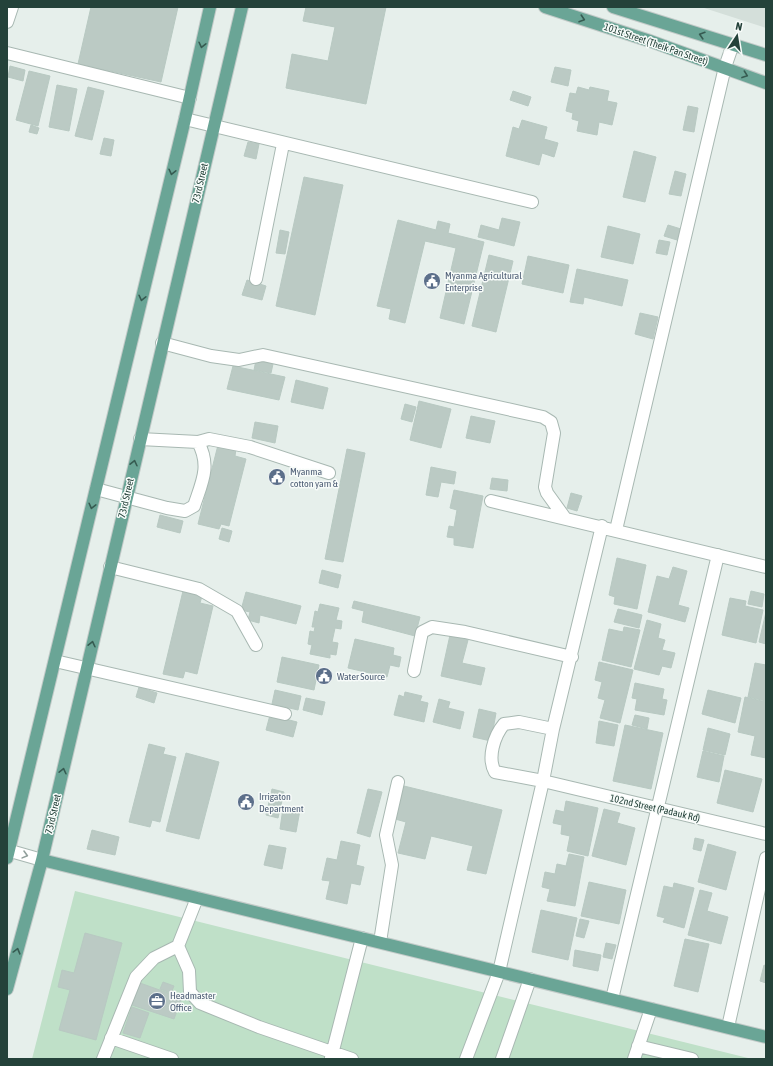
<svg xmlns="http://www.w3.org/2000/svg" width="773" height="1066" font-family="'Asap Condensed',sans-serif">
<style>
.built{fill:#d4dfda}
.green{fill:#bfe0c8}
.building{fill:#bbcac4;stroke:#b8c9c2}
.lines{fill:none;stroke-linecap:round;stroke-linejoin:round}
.minor-casing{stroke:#a8b8b2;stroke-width:14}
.major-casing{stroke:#c2cac8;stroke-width:14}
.minor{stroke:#fff;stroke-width:12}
.major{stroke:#6aa596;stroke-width:12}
.oneway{stroke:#365b51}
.oneway2{stroke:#92a09c}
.labels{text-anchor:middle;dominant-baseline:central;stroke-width:3;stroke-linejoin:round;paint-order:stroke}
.street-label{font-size:10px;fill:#24423a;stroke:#f7fbf9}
.service-label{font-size:10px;fill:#4e5e75;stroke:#f7fbf9;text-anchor:start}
</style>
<rect width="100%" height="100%" fill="#e6efeb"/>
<path class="built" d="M701,7H766V28Z"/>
<path class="green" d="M75,891L752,1059H32Z"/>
<path class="building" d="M91,7H178L161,82L78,64Z
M306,7H386L366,104L286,88L292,54L328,61L335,27L303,21Z
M10,66L25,70L23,81L8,77Z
M555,67L571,70L568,86L551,82Z
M29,71L50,76L38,126L16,120Z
M57,85L77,89L69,131L49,127Z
M88,87L104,91L92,140L75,136Z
M578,87L589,90L590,87L609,91L607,101L617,103L612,125L599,122L597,135L577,131L579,121L572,119L573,113L566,111L570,93L576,94Z
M513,91L531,97L528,106L510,100Z
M688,106L698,108L694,132L683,130Z
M522,120L547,127L544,139L558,143L554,157L542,153L539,165L506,156L513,127L519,129Z
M31,125L39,128L37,134L29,132Z
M104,138L114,140L111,156L100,154Z
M248,142L259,144L256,159L244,156Z
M634,151L656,157L645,202L623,197Z
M675,171L686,174L681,196L669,194Z
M304,177L343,185L315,315L276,306Z
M502,218L520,222L514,246L478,237L481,225L499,230Z
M398,220L436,230L438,221L450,224L448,233L484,242L464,324L440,318L456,248L425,241L405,323L389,319L391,309L377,306Z
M668,225L681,229L677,240L664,236Z
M608,226L640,234L633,264L601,257Z
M280,230L289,232L285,254L276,253Z
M659,240L670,242L667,255L656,253Z
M489,255L513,261L496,332L472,326Z
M528,256L569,265L563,293L522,284Z
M577,269L628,280L622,306L584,297L583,304L570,302Z
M247,280L266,286L262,300L242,295Z
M640,313L658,317L653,339L635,334Z
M256,360L273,364L271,373L254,370Z
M233,366L285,377L279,400L227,389Z
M296,380L328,388L323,409L291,402Z
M419,401L451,409L441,448L410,440Z
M405,404L416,407L412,422L401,419Z
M471,416L495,421L490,443L466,438Z
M255,422L278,426L275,443L252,438Z
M218,445L236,449L235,456L246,459L229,526L221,524L219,529L198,524Z
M347,449L365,453L343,562L325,559Z
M431,467L456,472L454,484L441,482L438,497L426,495Z
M492,478L508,480L507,491L490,489Z
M454,490L483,496L473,548L454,545V538L447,537L449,526L454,527L457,510L450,508Z
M571,493L582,496L577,511L567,508Z
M160,515L183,521L180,533L157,527Z
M222,528L232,531L229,542L219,539Z
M617,558L646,565L637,609L614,604L615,597L609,595Z
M673,567L687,571L678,605L689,608L685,622L648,612L657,576L669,579Z
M322,570L341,575L338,588L319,583Z
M183,591L202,596L200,603L213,606L197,674L185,671L183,678L163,674Z
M751,591L764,594L762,607L748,604Z
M246,592L301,606L296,624L260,615L259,623L248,620L250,612L241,610Z
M730,598L746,601L745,606L763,610L756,643L722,635Z
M354,601L420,617L415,636L362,622L364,611L352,608Z
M320,604L339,608L336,620L342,621L341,629L335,628L332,642L338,643L336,655L330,654V658L310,654L312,645L308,644L310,631L314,632L315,627H312L315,611L318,612Z
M618,609L642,615L639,628L614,622Z
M766,612V644L759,642Z
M647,620L661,624L658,638L665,640L662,650L675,653L671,668L662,666L659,675L634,669Z
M624,627L640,630L631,667L602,660L609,629L623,632Z
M450,635L468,640L462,663L485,668L481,685L441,676Z
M355,639L394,648L393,655L401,657L399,667L390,665L387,677L348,668Z
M282,657L319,665L314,690L277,682Z
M599,662L633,670L620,723L600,718L605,700L598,698L602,682L595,680Z
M755,663L766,665V701L748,697Z
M635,683L664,689L662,699L667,700L664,715L635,710L637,699L632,698Z
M139,687L157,693L154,703L136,697Z
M275,690L301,696L298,710L272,704Z
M708,690L741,698L735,723L702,714Z
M405,692L422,696L420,701L428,703L424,722L394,715L399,695L404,697Z
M745,697L766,702V758L751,755L755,736L738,732Z
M306,698L325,702L322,715L303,710Z
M439,699L450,702L448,708L464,712L460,729L433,722Z
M479,709L496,713L491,741L473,737Z
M270,715L297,722L293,737L266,730Z
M635,715L649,718L647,729L632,725Z
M599,721L618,725L614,746L596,743Z
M625,725L663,733L651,789L613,781Z
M708,728L730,734L725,755L703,750Z
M149,744L165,748L163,754L176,757L160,822L152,820L150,827L129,822Z
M703,751L724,756L719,782L697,777Z
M186,753L219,762L199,839L166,831Z
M725,770L762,779L753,812L717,803Z
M404,786L502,810L486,874L467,870L473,846L431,836L425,859L398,853L406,822L395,819Z
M272,789L284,792L278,818L266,815Z
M368,789L382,792L370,837L357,833Z
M566,801L598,808L588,856L567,851L570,836L561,834L562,825L553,823L556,810L564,812Z
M283,808L300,810L296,832L280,829Z
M604,809L620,813L617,823L635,828L626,865L592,856Z
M92,830L119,837L115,855L87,849Z
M695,838L704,840L701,851L693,849Z
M341,841L360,845L356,865L364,867L360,885L351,883L347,904L326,899L330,881L322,880L327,858L337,860Z
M708,844L736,852L726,890L698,882Z
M269,845L286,848L282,869L264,865Z
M569,854L584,857L575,906L547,901L550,889L542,887L545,872L555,874L557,864L566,866Z
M589,882L626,890L619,924L581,916Z
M674,883L694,888L684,928L663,922L665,918L657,916L664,886L673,888Z
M700,890L712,893L707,911L728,917L721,944L688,935Z
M541,910L577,918L568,960L532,952Z
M580,919L589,921L584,938L576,936Z
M85,933L122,943L96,1040L59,1030L70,990L58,987L62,970L74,973Z
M685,939L709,944L698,992L674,986Z
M606,943L616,945L612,959L603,957Z
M575,950L601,955L598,971L573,966Z
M764,965L766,966V983L760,981Z
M163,982L174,986L171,993L160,989Z
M140,983L182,998L174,1019L132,1005Z
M132,1007L149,1013L140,1038L123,1033Z"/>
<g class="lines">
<g class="minor-casing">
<path id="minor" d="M7,22L12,7
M7,53L190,98
M185,119L532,202
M256,279L283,144
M162,343L211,356L239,360L263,355L543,417L551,422L554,433L545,487L547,493L565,518
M140,439L198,442L209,439L250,447L329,473
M96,489L167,508L185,511L194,506C202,482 211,466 198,442
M491,501L766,567
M616,530L725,67L733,44
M110,567L199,589L237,611L256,645
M55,661L285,714
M414,671L422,632L432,627L465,632L572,657
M553,729L519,722L504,724C494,736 487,758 495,772L543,781L766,834
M7,850L42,860
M380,942L392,865L386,835L398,782
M178,946L189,971L190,992L200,1003L259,1027L352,1059
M612,999L718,555
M728,1027L766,858
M111,1038L172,1059
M638,1046L692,1059
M331,1058L362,938
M103,1059L136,977L154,958L178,946L197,898
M466,1059L499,972L543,781L553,729L602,526
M502,1059L530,979
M634,1059L651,1009"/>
</g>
<g class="major-casing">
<path id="major" d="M545,7L650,41L766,83
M613,7L766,55
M7,858L185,119L210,7
M42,860L766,1037
M7,989L42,860L242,7"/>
</g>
<use href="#minor" class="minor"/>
<use href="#major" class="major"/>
</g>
<defs><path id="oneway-chevron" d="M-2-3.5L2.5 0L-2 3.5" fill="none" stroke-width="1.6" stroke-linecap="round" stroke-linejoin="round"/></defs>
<g class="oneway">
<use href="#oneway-chevron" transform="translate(582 19) rotate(18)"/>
<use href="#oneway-chevron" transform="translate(702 35) rotate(-163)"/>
<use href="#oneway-chevron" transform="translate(202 45) rotate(103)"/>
<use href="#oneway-chevron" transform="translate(745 75) rotate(20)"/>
<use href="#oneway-chevron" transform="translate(172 172) rotate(103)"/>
<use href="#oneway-chevron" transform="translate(142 298) rotate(103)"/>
<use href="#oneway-chevron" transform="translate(134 463) rotate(-77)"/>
<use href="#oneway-chevron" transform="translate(92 506) rotate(104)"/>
<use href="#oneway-chevron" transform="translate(92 644) rotate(-77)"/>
<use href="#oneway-chevron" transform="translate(63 771) rotate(-77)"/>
<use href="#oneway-chevron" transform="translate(17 951) rotate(-75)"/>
</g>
<use class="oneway2" href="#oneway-chevron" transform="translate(25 855) rotate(15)"/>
<defs>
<g id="civic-disc" transform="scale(0.9)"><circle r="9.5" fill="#5c6f8a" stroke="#f7fbf9"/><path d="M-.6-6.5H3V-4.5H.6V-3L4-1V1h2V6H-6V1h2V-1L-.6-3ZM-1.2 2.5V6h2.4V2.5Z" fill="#fff"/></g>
<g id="office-disc" transform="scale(0.9)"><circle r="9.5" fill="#5c6f8a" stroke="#f7fbf9"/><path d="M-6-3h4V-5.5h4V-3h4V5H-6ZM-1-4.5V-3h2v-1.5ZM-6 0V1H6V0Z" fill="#fff"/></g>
</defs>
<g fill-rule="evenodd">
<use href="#civic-disc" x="432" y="281"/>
<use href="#civic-disc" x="277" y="477"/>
<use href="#civic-disc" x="324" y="676"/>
<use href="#civic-disc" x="246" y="802"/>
<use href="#office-disc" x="157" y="1001"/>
</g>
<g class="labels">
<g class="street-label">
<text transform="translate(656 44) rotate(19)">101st Street (Theik Pan Street)</text>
<text transform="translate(200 183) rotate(-77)">73rd Street</text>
<text transform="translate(126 498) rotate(-77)">73rd Street</text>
<text transform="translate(655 808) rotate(13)">102nd Street (Padauk Rd)</text>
<text transform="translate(53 814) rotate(-77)">73rd Street</text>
</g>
<g class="service-label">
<text x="445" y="275">Myanma Agricultural<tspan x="445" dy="12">Enterprise</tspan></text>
<text x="290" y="471">Myanma<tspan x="290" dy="12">cotton yarn &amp;</tspan></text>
<text x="337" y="676">Water Source</text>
<text x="259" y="796">Irrigaton<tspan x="259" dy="12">Department</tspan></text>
<text x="170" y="995">Headmaster<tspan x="170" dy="12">Office</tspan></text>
</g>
</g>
<rect width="773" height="1066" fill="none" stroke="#24423a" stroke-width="16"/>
<g transform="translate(737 36) rotate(12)" stroke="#f7fbf9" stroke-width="3" paint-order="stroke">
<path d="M0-3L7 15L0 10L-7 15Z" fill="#24423a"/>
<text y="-6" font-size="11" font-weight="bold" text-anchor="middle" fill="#24423a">N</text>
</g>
</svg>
